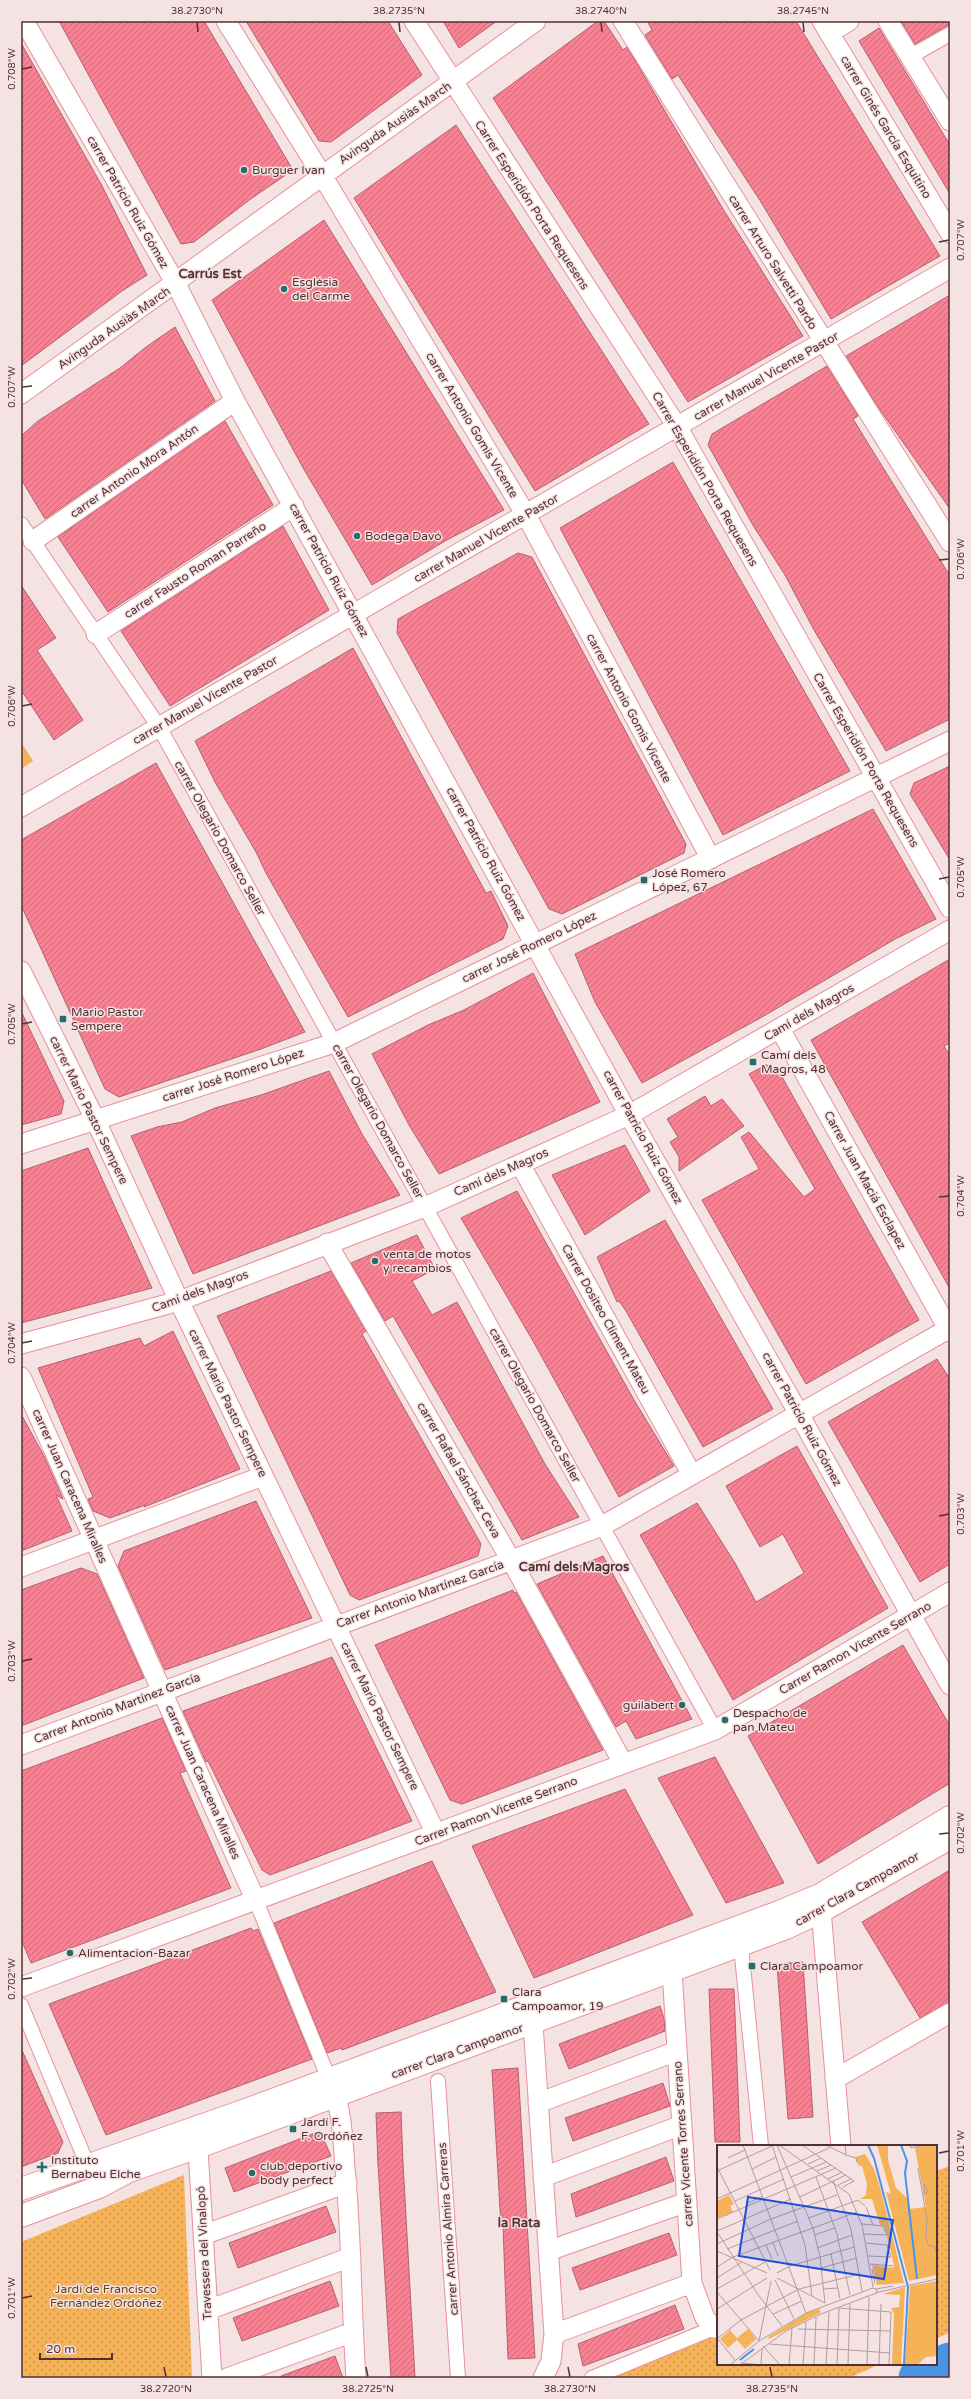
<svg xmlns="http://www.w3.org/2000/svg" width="971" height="2399" font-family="'Varela Round',sans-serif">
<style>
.park{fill:url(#park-dots)}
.pitch{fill:#f6b257}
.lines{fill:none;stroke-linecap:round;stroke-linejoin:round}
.river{stroke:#4895e6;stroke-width:43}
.building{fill:url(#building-hatch);stroke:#b3616d}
.pedestrian-casing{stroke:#e7909b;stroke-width:16}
.minor-casing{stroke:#e7909b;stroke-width:21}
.tertiary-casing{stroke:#e7909b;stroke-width:24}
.pedestrian{stroke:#fff;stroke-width:14}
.minor{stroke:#fff;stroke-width:19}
.tertiary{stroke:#fff;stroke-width:22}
.ticks{fill:none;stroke:#533034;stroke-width:1.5}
.poi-dot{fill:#236e6c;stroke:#f5e2e3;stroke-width:1.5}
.labels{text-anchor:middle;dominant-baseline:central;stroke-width:3;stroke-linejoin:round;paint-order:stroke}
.street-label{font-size:12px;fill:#533034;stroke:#f5e2e3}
.poi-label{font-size:12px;fill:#533034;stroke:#f5e2e3;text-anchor:start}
.park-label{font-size:12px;fill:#63451d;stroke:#f5e2e3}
.neighbourhood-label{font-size:13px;font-weight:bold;fill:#533034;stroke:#f5e2e3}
.inset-river{fill:none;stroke:#4895e6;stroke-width:2}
.inset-road{fill:none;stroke:#b49b9d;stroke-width:1}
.view{fill:#1d4ed8;fill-opacity:0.15;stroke:#1d4ed8;stroke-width:2}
.inset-edge{fill:none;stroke:#533034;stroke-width:2}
.neatline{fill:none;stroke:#533034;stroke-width:1.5}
.ticks-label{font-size:10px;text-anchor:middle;fill:#533034}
</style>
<defs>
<pattern id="park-dots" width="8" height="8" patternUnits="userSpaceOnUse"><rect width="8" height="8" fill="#f6b257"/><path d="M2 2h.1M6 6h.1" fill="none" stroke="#ca9149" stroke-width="1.8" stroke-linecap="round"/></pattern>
<pattern id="building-hatch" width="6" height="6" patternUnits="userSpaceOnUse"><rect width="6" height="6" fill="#f78294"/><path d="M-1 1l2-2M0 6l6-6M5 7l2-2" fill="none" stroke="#cb6b7a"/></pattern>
</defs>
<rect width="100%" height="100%" fill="#f5e2e3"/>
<path class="park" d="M950,2166V2332L936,2339V2171Z
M184,2175L192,2378H21V2242Z
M718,2332V2364H880L849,2378H613L698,2343Z"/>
<path class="pitch" d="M21,742L33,761L21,769Z"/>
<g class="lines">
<path class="river" d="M920,2378L950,2364"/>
</g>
<path class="building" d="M59,21H204L293,170L252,198L194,242L181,244Z
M246,21H388L422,75L331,142L319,141Z
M443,21H497L459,48Z
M598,21H604L623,50L627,47L723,209L803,336L688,402L493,98Z
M647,21H796L940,256L831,319L761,202L678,75L672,79L645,35L652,30Z
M901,21H950V24L915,44Z
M879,28L950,145V194L859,41Z
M21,43L101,184L147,275L122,291L21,366Z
M456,125L649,424L535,491L354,198Z
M324,220L504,510L445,541L372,585L302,466L212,300Z
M950,295V509L876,404L846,356Z
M175,327L215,401L45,519L21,479V436L38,421L120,368L146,347Z
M827,366L858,416L853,419L950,576V719L886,751L814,630L785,575L754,527L708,445L712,434Z
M225,421L273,505L108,612L58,537Z
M673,462L850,771L723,835L560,528Z
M283,526L329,610L170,706L121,631Z
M518,553L532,557L686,844L684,853L562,914L549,909L397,633L398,619Z
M21,585L56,638L37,650L83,720L54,740L21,690Z
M353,648L486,893L491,891L508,926L503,939L348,1017L266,873L256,852L215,782L195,741Z
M156,763L305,1032L261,1049L119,1097L105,1089L21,905V840Z
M950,766V860L910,794L914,783Z
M873,809L936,919L897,938L762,1017L642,1083L595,1002L575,954Z
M950,959V1043L944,1046L950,1056V1289L811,1040Z
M533,973L600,1102L439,1174L409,1125L372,1054L428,1025L464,1010Z
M21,1011L64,1101L61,1114L21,1125Z
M766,1065L777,1068L919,1320L806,1384L702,1200L759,1169L741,1137L749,1132L804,1197L815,1189L749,1074Z
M329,1071L362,1134L400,1195L193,1274L131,1136L157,1127L182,1122L215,1108L261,1095Z
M705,1096L711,1106L722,1099L744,1126L679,1171V1157L670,1142L678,1137L667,1119Z
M625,1145L650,1191L585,1235L552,1175Z
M88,1148L152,1288L21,1323V1171Z
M517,1191L634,1400L674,1466L619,1497L533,1341L461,1218Z
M665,1220L773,1409L703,1447L626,1311L619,1301L617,1302L597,1257Z
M417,1235L435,1269L412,1281L432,1315L457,1302L545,1464L579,1517L522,1540L393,1316L385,1321L351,1263Z
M331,1271L366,1331L362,1334L481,1544L478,1556L359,1600L350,1595L217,1316Z
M173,1331L240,1469L144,1507L145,1505L110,1518L93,1511L88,1499L93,1497L38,1368L140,1338L144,1346Z
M937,1359L950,1379V1564L920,1582L828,1422Z
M21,1414L44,1456L63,1499L56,1495L72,1531L21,1551Z
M797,1446L888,1608L733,1700L640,1535L697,1503L735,1563L756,1602L775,1591L804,1573L783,1534L760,1547L726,1486Z
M256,1501L312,1618L165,1670L118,1566L124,1551Z
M603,1556L692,1719L636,1739L626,1721L616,1727L537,1584Z
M81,1568L97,1574L144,1678L21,1726V1590Z
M513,1590L514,1593L516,1592L603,1750L462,1804L450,1800L375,1645Z
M903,1645L950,1726V1783L818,1864L748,1736Z
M332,1657L412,1821L270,1875L262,1870L208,1761L206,1762L183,1711Z
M162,1718L186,1771L180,1773L231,1888L31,1963L21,1939V1771Z
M715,1757L784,1883L726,1903L658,1778Z
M625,1789L693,1915L534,1978L472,1846Z
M432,1861L496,1992L342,2050L341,2048L327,2053L274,1923Z
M950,1870V2002L920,2018L862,1922Z
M251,1928L253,1931L258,1929L312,2059L106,2135L49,2004Z
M803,1962L813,2117L788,2119L777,1964Z
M709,1989H734L740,2142H715Z
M660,2006L664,2018L665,2031L569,2069L559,2044Z
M21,2048L63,2142L58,2153L21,2167Z
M518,2068L535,2358L508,2359L503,2226H501L492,2070Z
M663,2083L670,2106L573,2141L565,2118Z
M401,2112L403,2163L415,2378H391L378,2164L376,2113Z
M320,2131L331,2156L234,2192L225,2168Z
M666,2157L674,2181L576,2217L571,2194Z
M326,2206L336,2232L238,2268L229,2243Z
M669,2233L677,2255L580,2290L572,2268Z
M330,2281L339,2306L242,2341L233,2318Z
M675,2305L684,2329L583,2366L578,2344Z
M335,2356L343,2378H281V2376Z"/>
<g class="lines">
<g class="pedestrian-casing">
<path id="pedestrian" d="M911,56L950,34
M21,524L159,727L715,1730
M256,1901L329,2079
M741,1946L761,2146
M21,2005L88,2166
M438,2081L458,2378
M592,2378L714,2328"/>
</g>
<g class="minor-casing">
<path id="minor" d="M24,21L176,284L235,401L629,1115L799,1414L950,1685
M226,21L322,175L526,515L711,859
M414,21L678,428L950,908
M623,21L950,542
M822,21L950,233
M888,21L950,121
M829,33L849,21
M21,394L536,21
M33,541L235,401
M96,634L294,506
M21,807L950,268
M21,971L95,1119L179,1301L436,1834
M780,1029L950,1332
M21,1144L334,1043L950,741
M520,1164L692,1475
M327,1243L511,1560L623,1763
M21,1344L179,1301L425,1207L629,1115L950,930
M21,1377L256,1901
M21,1567L263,1476
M21,1745L602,1526L950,1328
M820,1898L841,2146
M667,1957L672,1971L692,2283L705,2318L714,2328L718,2326
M21,1987L715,1730L950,1592
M532,2009L554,2334L551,2361L543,2378
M835,2079L950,2013
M331,2082C342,2109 343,2139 345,2168C352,2238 351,2308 356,2378
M538,2103L677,2051
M197,2133L212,2378
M543,2177L682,2125
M203,2235L347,2183
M548,2251L687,2202
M208,2310L351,2257
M554,2334L692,2283
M227,2378L353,2332"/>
</g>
<g class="tertiary-casing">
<path id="tertiary" d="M21,2189L246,2110L779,1912L820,1895L950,1817
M21,2216L99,2187L129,2171L198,2147L786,1928L820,1912L950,1838"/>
</g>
<use href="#pedestrian" class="pedestrian"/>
<use href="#minor" class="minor"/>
<use href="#tertiary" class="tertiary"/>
</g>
<path class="ticks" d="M197,22L198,32M399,22L400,32M601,22L602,32M803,22L804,32M22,69L32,67M939,242L949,240M22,387L32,386M939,560L949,559M22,706L32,704M939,879L949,877M22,1024L32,1022M939,1197L949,1196M22,1343L32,1341M939,1516L949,1514M22,1661L32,1659M939,1834L949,1833M22,1979L32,1978M939,2153L949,2151M22,2298L32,2296M164,2367L166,2377M366,2367L368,2377M568,2367L570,2377M770,2367L772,2377"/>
<g class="poi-dot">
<circle cx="244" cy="170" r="4"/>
<circle cx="284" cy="289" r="4"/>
<circle cx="357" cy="536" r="4"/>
<rect x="640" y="876" width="8" height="8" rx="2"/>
<rect x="59" y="1015" width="8" height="8" rx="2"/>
<rect x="749" y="1058" width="8" height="8" rx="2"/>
<circle cx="375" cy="1261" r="4"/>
<circle cx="682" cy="1705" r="4"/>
<circle cx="725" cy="1720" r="4"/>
<circle cx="70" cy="1953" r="4"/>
<rect x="748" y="1962" width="8" height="8" rx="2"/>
<rect x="500" y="1995" width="8" height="8" rx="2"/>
<rect x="289" y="2125" width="8" height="8" rx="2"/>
<path d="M40 2161h4v4h4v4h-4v4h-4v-4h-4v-4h4z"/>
<circle cx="252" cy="2173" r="4"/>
</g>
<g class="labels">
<g class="street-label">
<text transform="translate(395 123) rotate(-35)">Avinguda Ausiàs March</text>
<text transform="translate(886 127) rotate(59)">carrer Ginés García Esquitino</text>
<text transform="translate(128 202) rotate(60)">carrer Patricio Ruiz Gómez</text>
<text transform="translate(532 205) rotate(57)">Carrer Esperidión Porta Requesens</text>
<text transform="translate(773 262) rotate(58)">carrer Arturo Salvetti Pardo</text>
<text transform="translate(114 328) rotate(-35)">Avinguda Ausiàs March</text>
<text transform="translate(766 376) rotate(-30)">carrer Manuel Vicente Pastor</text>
<text transform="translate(472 425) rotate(59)">carrer Antonio Gomis Vicente</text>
<text transform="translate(134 471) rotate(-35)">carrer Antonio Mora Antón</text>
<text transform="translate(705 479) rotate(60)">Carrer Esperidión Porta Requesens</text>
<text transform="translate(486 538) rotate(-30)">carrer Manuel Vicente Pastor</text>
<text transform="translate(195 570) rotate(-33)">carrer Fausto Roman Parreño</text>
<text transform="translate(329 570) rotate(61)">carrer Patricio Ruiz Gómez</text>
<text transform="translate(205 700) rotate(-30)">carrer Manuel Vicente Pastor</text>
<text transform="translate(629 708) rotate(62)">carrer Antonio Gomis Vicente</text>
<text transform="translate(866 760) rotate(60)">Carrer Esperidión Porta Requesens</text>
<text transform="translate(220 838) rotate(61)">carrer Olegario Domarco Seller</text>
<text transform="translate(486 854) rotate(61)">carrer Patricio Ruiz Gómez</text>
<text transform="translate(529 947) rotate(-26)">carrer José Romero López</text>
<text transform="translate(809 1012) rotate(-30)">Camí dels Magros</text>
<text transform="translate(233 1075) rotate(-18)">carrer José Romero López</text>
<text transform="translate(89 1110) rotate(64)">carrer Mario Pastor Sempere</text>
<text transform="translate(378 1121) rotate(61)">carrer Olegario Domarco Seller</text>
<text transform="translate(643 1137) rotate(61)">carrer Patricio Ruiz Gómez</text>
<text transform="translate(501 1172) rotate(-24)">Camí dels Magros</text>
<text transform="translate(865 1180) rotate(61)">Carrer Juan Maciá Esclapez</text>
<text transform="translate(200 1291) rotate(-20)">Camí dels Magros</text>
<text transform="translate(606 1319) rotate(61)">Carrer Dositeo Climent Mateu</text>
<text transform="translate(228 1403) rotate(64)">carrer Mario Pastor Sempere</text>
<text transform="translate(535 1405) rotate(61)">carrer Olegario Domarco Seller</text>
<text transform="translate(802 1419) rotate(61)">carrer Patricio Ruiz Gómez</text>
<text transform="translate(459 1470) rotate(60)">carrer Rafael Sánchez Ceva</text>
<text transform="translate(70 1486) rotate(66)">carrer Juan Caracena Miralles</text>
<text transform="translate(420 1594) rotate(-20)">Carrer Antonio Martínez García</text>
<text transform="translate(855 1648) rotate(-30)">Carrer Ramon Vicente Serrano</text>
<text transform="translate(117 1708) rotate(-21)">Carrer Antonio Martínez García</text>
<text transform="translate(380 1716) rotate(64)">carrer Mario Pastor Sempere</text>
<text transform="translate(203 1782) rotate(66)">carrer Juan Caracena Miralles</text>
<text transform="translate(496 1811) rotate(-21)">Carrer Ramon Vicente Serrano</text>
<text transform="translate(857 1889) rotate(-29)">carrer Clara Campoamor</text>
<text transform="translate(457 2051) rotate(-20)">carrer Clara Campoamor</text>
<text transform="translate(683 2144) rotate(-94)">carrer Vicente Torres Serrano</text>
<text transform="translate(448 2229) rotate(-94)">carrer Antonio Almira Carreras</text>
<text transform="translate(204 2253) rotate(-93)">Travessera del Vinalopó</text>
</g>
<g class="poi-label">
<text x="252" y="170">Burguer Ivan</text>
<text x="292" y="282">Església<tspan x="292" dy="14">del Carme</tspan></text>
<text x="365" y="536">Bodega Davó</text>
<text x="652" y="873">José Romero<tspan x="652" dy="14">López, 67</tspan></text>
<text x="71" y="1012">Mario Pastor<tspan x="71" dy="14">Sempere</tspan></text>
<text x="761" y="1055">Camí dels<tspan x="761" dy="14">Magros, 48</tspan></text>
<text x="383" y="1254">venta de motos<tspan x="383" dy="14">y recambios</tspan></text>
<text x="674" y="1705" text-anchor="end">guilabert</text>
<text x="733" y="1713">Despacho de<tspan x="733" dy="14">pan Mateu</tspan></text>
<text x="78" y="1953">Alimentacion-Bazar</text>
<text x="760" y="1966">Clara Campoamor</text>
<text x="512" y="1992">Clara<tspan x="512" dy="14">Campoamor, 19</tspan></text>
<text x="301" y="2122">Jardí F.<tspan x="301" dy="14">F. Ordóñez</tspan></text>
<text x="51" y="2160">Instituto<tspan x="51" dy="14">Bernabeu Elche</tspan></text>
<text x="260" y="2166">club deportivo<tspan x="260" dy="14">body perfect</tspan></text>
</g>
<g class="park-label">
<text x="106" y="2289">Jardí de Francisco<tspan x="106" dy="14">Fernández Ordóñez</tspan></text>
</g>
<g class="neighbourhood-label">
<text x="210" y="274">Carrús Est</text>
<text x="574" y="1567">Camí dels Magros</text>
<text x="519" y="2223">la Rata</text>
</g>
</g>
<g transform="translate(717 2145)">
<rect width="220" height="220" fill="#f5e2e3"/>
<path d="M160,0H171V15L179,43L191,54L192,64L174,66L169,47L174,49ZM206,0H220V97L215,99L211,98L209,89V62L198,3ZM103,164V168L52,194L51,192L91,167Z" fill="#f6b257"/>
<path d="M148,9L157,24L163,42L187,138L160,140L155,120L176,123L177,120L170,91L167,81L163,80L155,54H143L149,50L150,39L145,21L141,20L138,12ZM12,50L17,59L13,61L16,67L0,73V56ZM209,62L211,98L220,97V130L192,136L174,66ZM220,136V211L209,212L200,220H188L193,141ZM188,142L184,220H175L177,168L174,163L182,162L183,150L166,149ZM31,184L39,194L28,204L20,195L11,203L3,194L13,185L20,193Z" fill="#f6b257"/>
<path class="inset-river" d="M151,0L157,13L191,142L187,220M184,0L190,16L188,28L200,134M23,215L37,204"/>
<path class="inset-road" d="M26,0L89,168M55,0L88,100L95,151M60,0L96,83L103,112L108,158M62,0L132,49L145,80L156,142M85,0L137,36L126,42M109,0L129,10M128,0L129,10L139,13L140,17M192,0L194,3L207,0M11,13L28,5M91,19L104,13M0,22L53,125M201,23L210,74L209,93L211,100L218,102L220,110M35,24L59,12M0,26L57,0M100,26L114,20M74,32L109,17M99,32L120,89L133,150M111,34L125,27M116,36L134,84L145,146M121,40L134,34M205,49H208L209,48H210L211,46L207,39L208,49M83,52L129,30M0,54L112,3M18,56L67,34M31,58L46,51M149,62L156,80M92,73L141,55L148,61M0,74L119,23M145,79L166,81L170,90L147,89M0,86L74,54M0,87L42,151L65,181M97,90L118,83M56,98L61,111M149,98L170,100L174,112L151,111M0,99L54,74L120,50M49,100L55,114M100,103L135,90M10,104L81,76M0,106L50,128M114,109L123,154M153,119L176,121M0,122L16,112L140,67M104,123L140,113M155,124L158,139M60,128L73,121L137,102M0,133L25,117M60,133L108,158M58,135L77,174M0,144L48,117M106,144L121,143M159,144L176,141M0,147L42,196M121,163L174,167L172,220M0,164L50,133M56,169L85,156M81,184L174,186M0,193L18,215M0,194L24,175L82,144L143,129M42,196L54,136M52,199L173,208M46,201L63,220M24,218L46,220M13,220L42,196L89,168L156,143L159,144L160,148M23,220L69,186L104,169L162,147L220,134M44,220L45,204M72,220L75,183M86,220L89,177M97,220L99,172M109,220L112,167M120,220L122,164M131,220L133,159M150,220L152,152M162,220L164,159"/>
<path class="view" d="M31,52L176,75L167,134L22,111Z"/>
<rect width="220" height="220" class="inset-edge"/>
</g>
<rect width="971" height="2399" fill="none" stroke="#f5e2e3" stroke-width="44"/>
<path d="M40 2353v6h72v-6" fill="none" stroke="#533034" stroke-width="2"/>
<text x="46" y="2353" font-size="12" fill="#533034" stroke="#f5e2e3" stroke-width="3" paint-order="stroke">20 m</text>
<rect x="22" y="22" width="927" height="2355" class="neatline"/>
<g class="ticks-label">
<text x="197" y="14">38.2730°N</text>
<text x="399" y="14">38.2735°N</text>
<text x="601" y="14">38.2740°N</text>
<text x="803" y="14">38.2745°N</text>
<text transform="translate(11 69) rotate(-90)" y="4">0.708°W</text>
<text transform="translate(960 240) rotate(-90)" y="4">0.707°W</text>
<text transform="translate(11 387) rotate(-90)" y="4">0.707°W</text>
<text transform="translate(960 559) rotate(-90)" y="4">0.706°W</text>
<text transform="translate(11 706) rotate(-90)" y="4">0.706°W</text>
<text transform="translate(960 877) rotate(-90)" y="4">0.705°W</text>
<text transform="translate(11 1024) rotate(-90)" y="4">0.705°W</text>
<text transform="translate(960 1196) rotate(-90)" y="4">0.704°W</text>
<text transform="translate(11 1343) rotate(-90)" y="4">0.704°W</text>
<text transform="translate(960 1514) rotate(-90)" y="4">0.703°W</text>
<text transform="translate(11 1661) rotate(-90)" y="4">0.703°W</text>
<text transform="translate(960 1833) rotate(-90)" y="4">0.702°W</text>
<text transform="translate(11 1979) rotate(-90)" y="4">0.702°W</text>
<text transform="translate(960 2151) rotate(-90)" y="4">0.701°W</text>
<text transform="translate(11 2298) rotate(-90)" y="4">0.701°W</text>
<text x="166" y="2392">38.2720°N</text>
<text x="368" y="2392">38.2725°N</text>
<text x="570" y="2392">38.2730°N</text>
<text x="772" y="2392">38.2735°N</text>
</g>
</svg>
